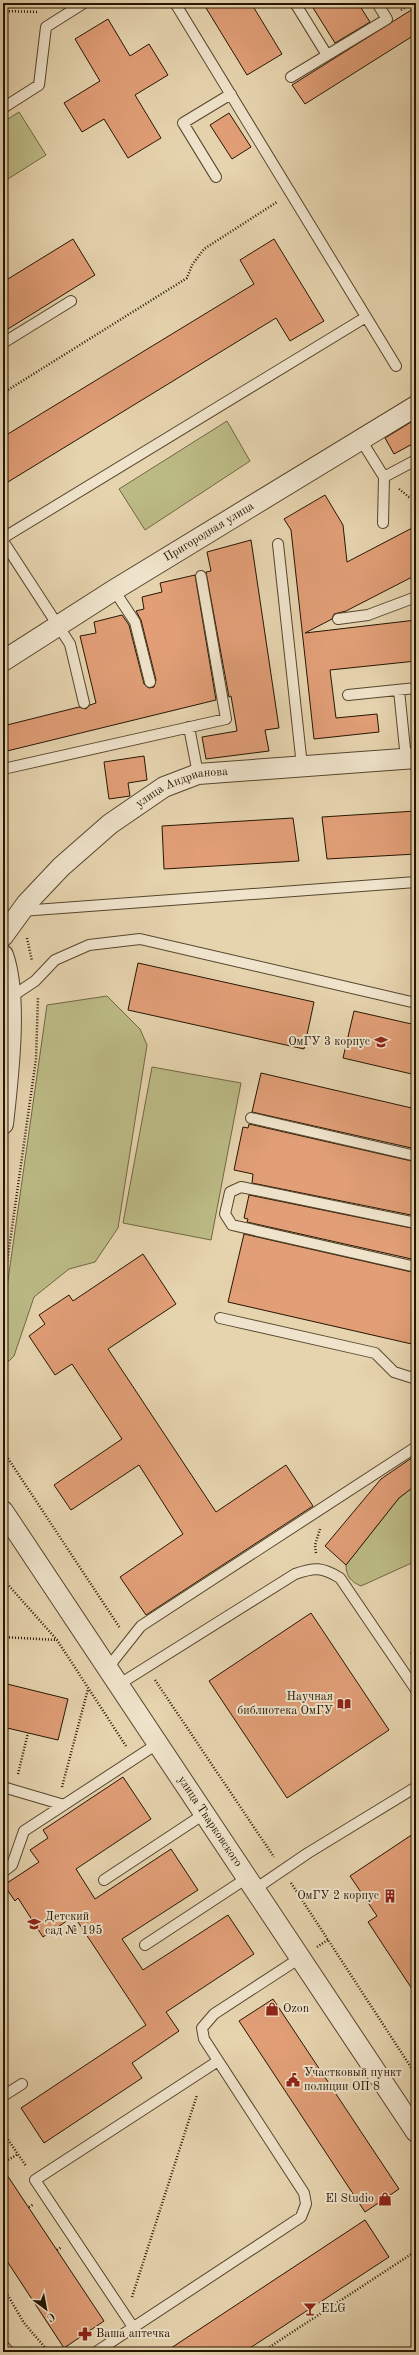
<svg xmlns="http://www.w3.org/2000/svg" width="419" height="2355" font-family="'Old Standard TT',serif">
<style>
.green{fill:#bcbb86;stroke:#716844}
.building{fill:#e19e77;stroke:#261601}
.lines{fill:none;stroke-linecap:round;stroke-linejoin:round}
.service-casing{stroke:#56462c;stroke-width:12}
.minor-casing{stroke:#56462c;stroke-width:22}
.path{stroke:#261601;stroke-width:2.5;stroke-dasharray:1 2;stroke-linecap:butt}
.service{stroke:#efe3cb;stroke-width:10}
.minor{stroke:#efe3cb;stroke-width:20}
.labels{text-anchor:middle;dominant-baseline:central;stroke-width:4;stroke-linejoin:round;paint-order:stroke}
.street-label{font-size:12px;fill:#261601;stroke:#efe3cb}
.poi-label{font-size:12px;fill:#261601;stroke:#efe3cb;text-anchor:start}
</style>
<rect width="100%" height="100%" fill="#e6d4af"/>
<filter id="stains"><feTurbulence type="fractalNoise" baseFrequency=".005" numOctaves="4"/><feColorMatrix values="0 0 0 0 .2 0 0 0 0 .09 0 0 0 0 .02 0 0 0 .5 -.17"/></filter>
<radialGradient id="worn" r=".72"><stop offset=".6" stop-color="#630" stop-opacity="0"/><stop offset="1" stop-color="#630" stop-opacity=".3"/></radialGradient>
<path class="green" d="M19,112L46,155L3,182V122Z
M227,421L250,461L145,530L119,489Z
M107,996L140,1029L147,1045L118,1228L95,1262L69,1269L34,1297L14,1356L3,1367V1315L47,1005Z
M152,1067L241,1083L211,1240L123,1223Z
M416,1485V1561L361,1586C351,1582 346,1576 346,1565L399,1498Z"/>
<path class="building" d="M203,3H251L282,54L247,75Z
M310,3H358L370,22L335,43Z
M416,7V34L305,104L292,85Z
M108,19L130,56L149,44L168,75L135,95L161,138L128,158L104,119L82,132L64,103L100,81L75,39Z
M229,113L251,147L232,159L210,125Z
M73,239L95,275L3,332V282Z
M274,239L324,321L290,341L276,318L3,485V437L254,284L240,260Z
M416,419V442L394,454L385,438Z
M325,495L343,525L347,562L416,526V575L346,611L334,614L332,619L305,633L416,620V661L330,670L336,718L377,714L379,732L314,739L291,530L284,519Z
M251,540L279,728L265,730L269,751L206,759L202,737L237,731L231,696L229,697L206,572L211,571L207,552Z
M195,575L216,700L3,752V726L79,707L86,709L90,705L96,703L80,636L96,633L94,622L122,615L129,625L144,684L149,688L154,687L156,680L141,620L136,611L144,609L142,597L162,592L160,583Z
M144,756L147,780L128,783L130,796L109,799L104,762Z
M416,811V854L327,859L322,817Z
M293,818L299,861L164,869L162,826Z
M138,963L314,1002L304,1049L128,1010Z
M354,1011L416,1025V1075L343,1058Z
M261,1073L416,1109V1149L252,1112Z
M249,1124L416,1162V1216L252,1183L253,1174L234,1170L243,1127L248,1128Z
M249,1195L416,1229V1260L247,1222L248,1219L244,1218Z
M244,1234L416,1273V1345L228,1302Z
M143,1254L176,1304L108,1349L216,1512L286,1465L313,1506L146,1615L120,1577L183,1534L139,1465L71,1510L54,1485L122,1439L72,1364L55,1375L29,1336L45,1324L39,1315L69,1295L73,1301Z
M416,1455V1485L399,1498L346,1565L325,1546L381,1479Z
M311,1613L389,1730L287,1798L209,1681Z
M3,1683L68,1699L58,1740L3,1727Z
M123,1777L151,1819L76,1869L95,1899L171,1849L198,1890L122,1939L143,1970L228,1915L254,1954L166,2012L179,2031L132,2063L142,2078L44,2143L21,2108L146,2025L74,1916L43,1937L18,1898L15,1901L4,1885L39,1862L30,1850L48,1838L43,1830Z
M416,1832V1995L368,1922L377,1916L350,1876Z
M273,1999L399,2189L365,2212L239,2021Z
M3,2169L104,2321L64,2348L3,2255Z
M365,2220L389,2257L250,2348L245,2352H165Z"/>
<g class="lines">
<g class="service-casing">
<path id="service" d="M175,3L396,366
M295,3L327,55
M291,77L387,19L377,3
M3,108L39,85L46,27L84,3
M216,177L183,123L231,94
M3,343L71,301
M361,440L384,477L383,523
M384,477L416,460
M3,538L366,317
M3,541L70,644L84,703
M278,544L302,766
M114,590L135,622L150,682
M338,619L368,615L416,597
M399,690L406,759
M348,695L416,688
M189,727L198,774
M3,769L226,719L201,576
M21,911L416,882
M11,997L35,981L55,960L89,945L140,939L416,1003
M251,1118L416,1156
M416,1223L241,1187L230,1192L225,1214L232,1225L416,1267
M220,1318L375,1353L394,1372L416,1379
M108,1670L114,1660L141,1626L416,1447
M118,1685L295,1574C315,1567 322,1567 340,1578L416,1690
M3,1787L64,1805
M3,1872L12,1865L24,1831L157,1744
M104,1880L204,1814
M255,1889L308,1853L416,1787
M145,1945L247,1878
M3,2096L22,2084
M133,2327L35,2180L218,2061
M3,2345L9,2352
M96,2352L301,2217L306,2204L304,2193L204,2039L202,2028L214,2014L300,1958"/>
</g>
<g class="minor-casing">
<g id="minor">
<path id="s1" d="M3,661L114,590L416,406"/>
<path id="s2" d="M3,936L27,903L61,867L110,824L164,787L198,774L416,758"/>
<path d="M3,955C18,997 8,1079 3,1124"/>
<path id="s3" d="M3,1511L416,2132"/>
</g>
</g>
<path class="path" d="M401,10L413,3
M3,11L39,12
M3,393L187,278L192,265L204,249L277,202
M399,489L409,497L416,498
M27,938L32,961
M3,1291L36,1059L38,997
M3,1451L120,1628
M316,1553L315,1545L320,1529
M3,1579L57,1640L126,1746
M3,1637L57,1640
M411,1654L416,1649
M155,1680L274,1857
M18,1774L28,1733
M62,1787L88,1689
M291,1883L416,2075
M317,1947L329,1939
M3,2132L26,2166
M3,2163L18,2154
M29,2207L34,2204
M57,2250L62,2247
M3,2287L24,2323L49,2352
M132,2297L197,2095
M262,2352L416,2251"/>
<use href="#service" class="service"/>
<use href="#minor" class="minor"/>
</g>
<defs>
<g id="university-bare" transform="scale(1.08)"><path d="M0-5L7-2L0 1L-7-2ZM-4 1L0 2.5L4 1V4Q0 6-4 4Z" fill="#8f2418" stroke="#efe3cb" stroke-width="2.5" paint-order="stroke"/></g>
<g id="library-bare" transform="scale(1.08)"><path d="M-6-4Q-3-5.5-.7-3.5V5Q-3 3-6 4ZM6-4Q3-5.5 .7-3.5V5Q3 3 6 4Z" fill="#8f2418" stroke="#efe3cb" stroke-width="2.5" paint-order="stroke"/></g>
<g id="building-bare" transform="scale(1.08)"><path d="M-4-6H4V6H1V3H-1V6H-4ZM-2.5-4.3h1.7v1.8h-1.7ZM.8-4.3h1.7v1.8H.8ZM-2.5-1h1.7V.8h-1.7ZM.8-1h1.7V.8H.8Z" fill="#8f2418" stroke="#efe3cb" stroke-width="2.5" paint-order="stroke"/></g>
<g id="school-bare" transform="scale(1.08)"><path d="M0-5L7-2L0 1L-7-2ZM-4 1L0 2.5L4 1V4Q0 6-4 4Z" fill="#8f2418" stroke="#efe3cb" stroke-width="2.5" paint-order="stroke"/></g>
<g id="shop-bare" transform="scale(1.08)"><path d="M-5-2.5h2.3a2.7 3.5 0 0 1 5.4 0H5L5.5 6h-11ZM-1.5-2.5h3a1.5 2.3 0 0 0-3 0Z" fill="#8f2418" stroke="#efe3cb" stroke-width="2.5" paint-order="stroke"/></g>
<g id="civic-bare" transform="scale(1.08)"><path d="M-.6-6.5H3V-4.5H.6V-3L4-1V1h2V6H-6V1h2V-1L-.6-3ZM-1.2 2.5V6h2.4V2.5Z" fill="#8f2418" stroke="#efe3cb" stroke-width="2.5" paint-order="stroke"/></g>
<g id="bar-bare" transform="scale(1.08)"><path d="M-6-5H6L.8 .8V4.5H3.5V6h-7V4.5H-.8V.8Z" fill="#8f2418" stroke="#efe3cb" stroke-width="2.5" paint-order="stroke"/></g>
<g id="pharmacy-bare" transform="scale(1.08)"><path d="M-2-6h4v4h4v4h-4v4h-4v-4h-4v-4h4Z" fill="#8f2418" stroke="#efe3cb" stroke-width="2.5" paint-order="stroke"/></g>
</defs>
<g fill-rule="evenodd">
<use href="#university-bare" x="381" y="1042"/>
<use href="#library-bare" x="344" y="1704"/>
<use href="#building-bare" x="390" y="1896"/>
<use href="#school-bare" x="34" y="1924"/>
<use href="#shop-bare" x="272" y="2009"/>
<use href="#civic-bare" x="293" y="2080"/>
<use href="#shop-bare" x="385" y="2199"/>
<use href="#bar-bare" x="310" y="2309"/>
<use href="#pharmacy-bare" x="85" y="2334"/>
</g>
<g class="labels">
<g class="street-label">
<text stroke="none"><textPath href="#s1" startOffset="243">Пригородная улица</textPath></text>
<text stroke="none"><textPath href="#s2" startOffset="238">улица Андрианова</textPath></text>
<text stroke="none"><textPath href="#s3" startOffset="373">улица Тварковского</textPath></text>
</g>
<g class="poi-label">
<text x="370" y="1042" text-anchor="end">ОмГУ 3 корпус</text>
<text x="333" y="1697" text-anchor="end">Научная<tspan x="333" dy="14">библиотека ОмГУ</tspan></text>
<text x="379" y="1896" text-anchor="end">ОмГУ 2 корпус</text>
<text x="45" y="1917">Детский<tspan x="45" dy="14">сад № 195</tspan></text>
<text x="283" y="2009">Ozon</text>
<text x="304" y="2073">Участковый пункт<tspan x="304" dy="14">полиции ОП 8</tspan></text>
<text x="374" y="2199" text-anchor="end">El Studio</text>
<text x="321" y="2309">ELG</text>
<text x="96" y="2334">Ваша аптечка</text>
</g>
</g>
<rect width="419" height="2355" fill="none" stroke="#e6d4af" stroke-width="16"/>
<rect x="4" y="4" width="411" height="2347" fill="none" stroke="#261601" stroke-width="2"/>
<rect x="8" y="8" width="403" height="2339" fill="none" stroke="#261601"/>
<g transform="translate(46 2309) rotate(148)" stroke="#efe3cb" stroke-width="3" paint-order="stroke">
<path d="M0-3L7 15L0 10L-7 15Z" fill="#261601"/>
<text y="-6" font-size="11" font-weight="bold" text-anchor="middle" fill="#261601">С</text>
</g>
<rect width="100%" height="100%" filter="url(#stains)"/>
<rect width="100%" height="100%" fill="url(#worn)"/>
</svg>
